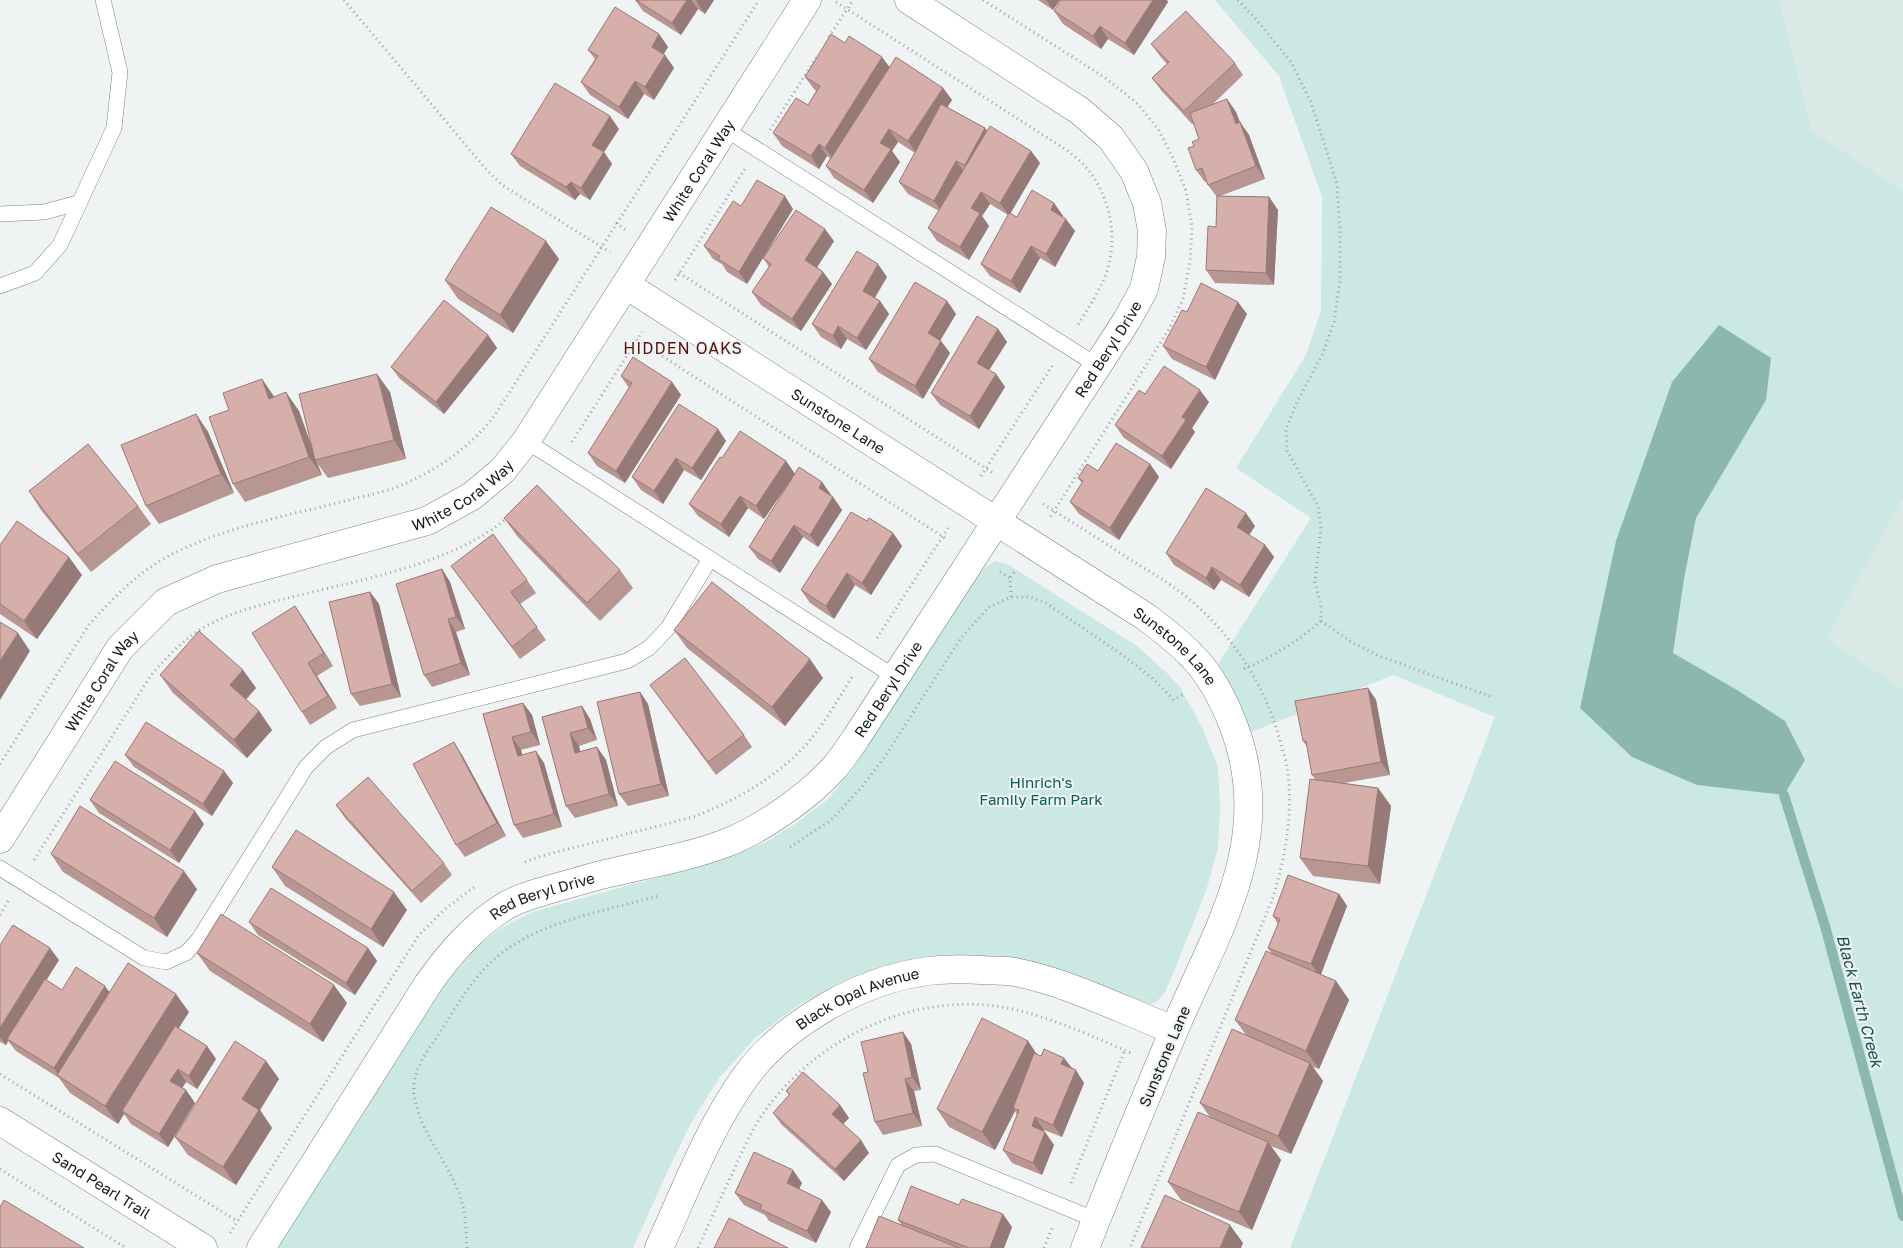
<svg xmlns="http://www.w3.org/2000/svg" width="1903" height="1248" font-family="'Golos Text',sans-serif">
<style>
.built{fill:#dbe9e6}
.green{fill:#cce8e3}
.water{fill:#8bb7af}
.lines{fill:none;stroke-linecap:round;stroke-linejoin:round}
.stream{stroke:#8bb7af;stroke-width:10}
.service-casing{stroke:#7e8281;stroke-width:16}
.minor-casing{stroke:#7e8281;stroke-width:29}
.path{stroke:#9fa2a2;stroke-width:3;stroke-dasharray:1 4;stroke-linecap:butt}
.service{stroke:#fff;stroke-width:15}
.minor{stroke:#fff;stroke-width:28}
.wall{fill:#b89692}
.shaded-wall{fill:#967a77}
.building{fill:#d6aeaa;stroke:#967a77}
.labels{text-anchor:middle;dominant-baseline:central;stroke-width:4;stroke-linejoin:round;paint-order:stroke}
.street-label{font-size:15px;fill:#171919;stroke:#eff3f3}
.park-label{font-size:15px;fill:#056158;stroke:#eff3f3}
.neighbourhood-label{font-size:16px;letter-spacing:1px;fill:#571212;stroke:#eff3f3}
.water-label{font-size:16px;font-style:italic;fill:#19554e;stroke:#eff3f3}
</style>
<rect width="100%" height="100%" fill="#eff3f3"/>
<path class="built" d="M1779,0H1903V191L1813,132Z
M1903,499V689L1826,639Z"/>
<path class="green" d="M1215,0H1779L1813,132L1903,191V499L1826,639L1903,689V1248H1290L1495,717L1393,675L1249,733L1216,667L1311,518L1236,468L1306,355L1321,311L1322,197L1279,76Z
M995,561L1007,564L1137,646L1168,674L1180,687L1203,729L1218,767L1220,807L1218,848L1206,891L1175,969L1164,994L1156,1002L1149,1005H1141L999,957L956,955L902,961L852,978L800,1004L755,1038L720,1077L691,1123L670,1166L633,1248H276L445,985L479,945L500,929L532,912L710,863L766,842L798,822L828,799L853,769L976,574Z"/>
<path class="water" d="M1719,325L1771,358L1766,400L1696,518L1684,579L1673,653L1737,690L1785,721L1805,760L1784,795L1697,785L1632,757L1580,708L1616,541L1672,382Z"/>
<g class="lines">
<path class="stream" d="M1784,795L1825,926L1903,1216"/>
<g class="service-casing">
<path id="service" d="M725,129L1098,366
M0,214L44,212L78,203
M0,286L35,273L60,245L114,128L120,72L103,0
M526,441L895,677
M0,868L144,958L166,962L186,953L199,939L306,767L326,747L353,730L627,661L649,648L668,628L710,559
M857,1248L898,1165L916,1155L935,1154L1096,1220"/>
</g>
<g class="minor-casing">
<g id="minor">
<path id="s1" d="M626,285L1146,617C1162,629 1178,641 1192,656C1212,676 1224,701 1234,727C1276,839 1218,928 1175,1028C1144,1101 1114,1175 1085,1248"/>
<path id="s2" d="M0,839L120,648L166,602L217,579L427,521L472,496L502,471L526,441L807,0"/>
<path id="s3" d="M0,1121L203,1248"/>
<path id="s4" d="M261,1248L428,984C450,953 474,925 507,905C526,894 564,886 586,879C633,866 681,860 726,843C762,829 808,797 834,768C842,759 849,748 856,738L1127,320L1144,289L1151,257L1152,231L1147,203L1134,171L1111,138L1080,111L909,0"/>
<path id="s5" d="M659,1248C685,1191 709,1127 746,1076C786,1022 861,980 928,971C945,969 963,969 981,970C992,971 1004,970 1015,972C1070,983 1122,1010 1174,1030"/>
</g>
</g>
<path class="path" d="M344,0L485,168L502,185L610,252
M983,0L1104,77L1138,104L1158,129L1173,158L1186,191L1192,227L1190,262L1183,299L1169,329L1049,519
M1238,0L1256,19L1291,62L1311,102L1337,184L1340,234V280L1334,322L1323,353L1297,402L1286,429L1287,451L1318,506L1321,529L1315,582L1321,605V621C1297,642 1271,658 1241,670
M836,2L1068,151C1073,156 1080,160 1085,166C1110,194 1119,239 1106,274C1099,292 1088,308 1078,325
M829,37L853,0
M770,130L818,55
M616,223L626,230
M679,273L993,473
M675,280L745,169
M637,340L948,540
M572,442L642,332
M981,476L1052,366
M1043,504C1072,522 1101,540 1129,559C1152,573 1175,586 1195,604C1238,643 1266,688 1281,744C1284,753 1287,764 1288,773C1293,817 1285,859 1272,900L1130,1248
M1000,572L1010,578
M1011,597L1010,578L1016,570
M1321,621L1353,643L1382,657L1492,697
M877,638L948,528
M0,764L88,626C111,600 135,575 165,558C205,536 248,525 291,514C325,506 358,498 392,489C433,473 468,450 495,415L759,0
M790,847L830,821L861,788L884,758L961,638L989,607L1011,597H1030L1046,603L1124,656L1152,678L1174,700L1185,693
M34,860L151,675C169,655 187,635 212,623C234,612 259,605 284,599C353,581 454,565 508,517
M525,862L541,856L693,817C733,802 774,779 804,747C823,726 837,701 852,677
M0,915L8,901
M0,1074L237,1221
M0,1169L126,1248
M1071,1183L1125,1050
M230,1233L419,935L445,909L477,885
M467,1248C466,1233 466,1217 462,1203C453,1168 422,1136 415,1100C409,1073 426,1053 440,1032C456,1007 470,982 491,962C531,923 605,911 658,896
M698,1248C709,1223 721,1197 733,1172C741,1154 749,1135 760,1118C811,1041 909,992 1002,1007C1047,1015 1089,1035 1131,1053
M1044,1248L1052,1228"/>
<use href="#service" class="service"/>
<use href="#minor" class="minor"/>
</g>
<path class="wall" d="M635,0H714L705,14L698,9L681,35L643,11Z
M1038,0H1060L1053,10Z
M1168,2L1134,55L1108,39L1101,49L1063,24L1054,11Z
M659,34L668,47L664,54L665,55L674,68L654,100L644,94L628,119L590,95L581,82L595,59L588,50Z
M845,43L889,67L943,88L952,100L947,107L985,128L987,131L1031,151L1040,163L1010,213L1017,217L1054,203L1063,216L1062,217L1075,231L1055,267L1040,258L1020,293L990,276L981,264L1008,215L990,204L982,216L989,226L969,260L937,241L928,228L939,211L908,194L899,182L915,153L898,142L892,151L900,162L873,203L834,178L826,166L830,158L827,156L819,169L782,146L773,133L808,105L816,91L814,89L805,77Z
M1151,44L1235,63L1243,75L1213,104L1227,99L1236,112L1240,122L1249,135L1265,179L1220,196L1269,197L1278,210L1274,285L1215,283L1206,270L1216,227L1217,197L1208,185L1207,182H1205L1196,170L1194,146L1199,139L1193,123L1192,124L1161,90L1152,78L1167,64L1160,56Z
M619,129L604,152L612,164L590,200L580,194L575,200L520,166L511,154Z
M741,206L793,209L747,284L727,272L722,264L713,259L704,246Z
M834,241L817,267L823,272L832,284L801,331L761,305L752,292L769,267L763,258Z
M559,259L513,333L458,299L445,280Z
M887,277L875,298L880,301L889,314L866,350L847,339L841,349L821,337L812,324Z
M947,301L956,314L940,340L950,353L923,399L878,372L869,359Z
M1247,314L1215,380L1172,359L1163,346Z
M998,329L1007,342L989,370L996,374L1005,387L979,429L940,405L931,393Z
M488,335L497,348L444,414L400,379L391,367Z
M621,376L672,382L681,395L625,483L597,466L588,453L629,388Z
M262,379L274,397L299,411L313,450L390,392L406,459L328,478L317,463L322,475L245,502L233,484L229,410Z
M1145,394L1209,402L1192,428L1195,432L1171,469L1124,438L1115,425Z
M196,414L208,432L234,493L159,524L146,506Z
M718,429L726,441L701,480L684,470L663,504L641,490L632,477Z
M722,458L786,461L795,474L764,519L748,508L729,537L698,516L689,504Z
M1150,464L1159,477L1119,540L1079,514L1070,502L1082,483L1078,478L1098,471Z
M822,482L831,495V496L833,497L842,510L818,547L803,537L780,573L758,559L749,547Z
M29,491L138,506L151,524L91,572L41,510Z
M504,518L620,570L633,588L600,621L517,536Z
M867,521L893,533L902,546L871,595L855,585L834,619L810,603L801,590Z
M1255,526L1249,535L1265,545L1274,557L1249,597L1221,580L1214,590L1174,565L1166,553Z
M0,545L82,575L37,639L0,614Z
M451,566L527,580L536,593L520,604L546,640L520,659Z
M442,569L450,582L465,629L456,632L470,675L432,687L424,675Z
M370,592L379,604L401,697L360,706L351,694Z
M303,618L333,666L317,676L337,708L310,725L302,712Z
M674,630L823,678L785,726L687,648Z
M243,670L256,688L246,700L259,711L272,730L247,758L173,693L160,675Z
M650,685L744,735L752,747L716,775Z
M1368,688L1376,700L1390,775L1344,783L1378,788L1391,806L1380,884L1313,876L1300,858L1315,779L1312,775L1307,747L1303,741Z
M640,692L648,704L669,796L628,806L619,794Z
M523,703L532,715L540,745L521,750L522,755L544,763L562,827L523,838L514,825L483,714Z
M582,706L590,719L597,740L579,746L580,752L597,747L606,760L618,806L575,818L566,806L542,717Z
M125,755L224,771L233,783L212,816L134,767Z
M462,755L506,836L465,857L456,845Z
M90,800L204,824L179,863L99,813Z
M336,805L444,863L452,875L421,903L345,818Z
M51,854L197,889L167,937L63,872Z
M272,867L407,910L383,947L285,886Z
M1339,894L1347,906L1320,975L1336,981L1349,1000L1319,1069L1313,1067L1323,1081L1291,1154L1271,1146L1281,1160L1252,1230L1181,1200L1168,1182L1210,1117L1200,1103L1246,1035L1235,1020L1272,954L1268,948L1278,924L1273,916Z
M249,922L368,948L377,961L355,995L258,935Z
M0,945L59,960L46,980L62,990L110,992L189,1012L178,1028L207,1046L216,1059L197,1089L186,1082L182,1088L186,1090L195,1103L168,1147L131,1124L124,1114L118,1124L70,1093L59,1078L16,1051L8,1041L6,1045L0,1042Z
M197,953L347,1003L323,1042L210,971Z
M903,1032L911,1044L921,1090L914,1091L922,1126L883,1135L875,1122L868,1072Z
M1028,1041L1037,1055L1041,1056L1064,1058L1084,1083L1062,1137L1044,1130L1043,1131L1045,1132L1054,1145L1042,1175L1012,1163L1003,1150L1017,1115L1015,1111L995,1150L949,1127L937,1109Z
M266,1061L279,1079L260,1110L272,1128L236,1185L188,1155L175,1137Z
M786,1091L840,1105L849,1118L843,1124L869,1153L844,1181L782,1125L773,1113L789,1095Z
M802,1183L799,1189L831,1212L816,1243L769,1221L765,1215L744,1205L735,1193Z
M898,1220L1012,1227L1004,1248H866L901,1224Z"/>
<path class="shaded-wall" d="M687,0H691L698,9L681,35L672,23Z
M697,0H714L705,14L696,1Z
M1046,0H1060L1053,10Z
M1153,0H1167L1168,2L1134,55L1125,43Z
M1100,26L1108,39L1101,49L1093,36Z
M659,34L668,47L660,59L652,47Z
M665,55L674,68L654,100L645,87Z
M882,57L891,69L834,160L825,148Z
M635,81L644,94L628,119L619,107Z
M943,88L952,100L917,154L908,141Z
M1227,99L1236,112L1245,136L1236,124Z
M610,116L619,129L604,152L612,164L590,200L581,188L592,145Z
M1240,122L1249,135L1265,179L1256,166Z
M985,128L994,141L974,178L965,165Z
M889,129L898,142L892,151L900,162L873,203L864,190L880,143Z
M819,144L827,156L819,169L811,156Z
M1031,151L1040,163L1009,216L1000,203Z
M956,161L965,173L943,213L934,201Z
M571,182L580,194L575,200L566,187Z
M981,192L990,204L982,216L989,226L969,260L960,247L971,208Z
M785,196L793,209L747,284L739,272Z
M1269,197L1278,210L1274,285L1266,273Z
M1054,203L1063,216L1059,223L1051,210Z
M1066,219L1075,231L1055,267L1046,254Z
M825,229L834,241L814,272L805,260Z
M546,241L559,259L513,333L500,315Z
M1031,246L1040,258L1020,293L1011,281Z
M878,264L887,277L871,303L863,291Z
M823,272L832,284L801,331L792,319Z
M880,301L889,314L866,350L857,338Z
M947,301L956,314L937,346L928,333Z
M1238,302L1247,314L1215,380L1206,367Z
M838,326L847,339L841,349L833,336Z
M998,329L1007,342L986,375L977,363Z
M488,335L497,348L444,414L436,402Z
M941,341L950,353L923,399L915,386Z
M377,374L390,392L406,459L394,440Z
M996,374L1005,387L979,429L970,416Z
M262,379L275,398L269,399Z
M672,382L681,395L625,483L616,471Z
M1200,390L1209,402L1192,428L1195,432L1171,469L1162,456L1182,417Z
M286,392L299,411L316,459L315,460L317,463L322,475L309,457Z
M196,414L208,432L234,493L221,474Z
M718,429L726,441L701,480L692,468Z
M676,458L684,470L663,504L654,491Z
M786,461L795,474L764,519L756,506Z
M1150,464L1159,477L1119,540L1110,528Z
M822,482L831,495L827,501L819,488Z
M740,496L748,508L729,537L721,524Z
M833,497L842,510L818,547L810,535Z
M1246,513L1255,526L1246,540L1237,527Z
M794,525L803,537L780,573L771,561Z
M893,533L902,546L871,595L862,583Z
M1265,545L1274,557L1249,597L1240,585Z
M69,557L82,575L37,639L24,621Z
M1212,567L1221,580L1214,590L1206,578Z
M442,569L450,582L465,629L456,617Z
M847,573L855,585L834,619L826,606Z
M370,592L379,604L401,697L392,684Z
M295,606L303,618L333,666L324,653Z
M448,619L456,632L470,675L461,663Z
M18,633L30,651L0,700V661Z
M810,659L823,678L785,726L772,707Z
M308,663L317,676L337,708L328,696Z
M243,670L256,688L242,703L230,685Z
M1368,688L1376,700L1390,775L1381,762Z
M640,692L648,704L669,796L661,784Z
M523,703L532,715L540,745L531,732Z
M582,706L590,719L597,740L588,728Z
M259,711L272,730L247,758L234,740Z
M570,733L579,746L584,766L575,753Z
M512,737L521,750L526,768L518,756Z
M454,742L462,755L506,836L497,823Z
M597,747L606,760L618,806L609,794Z
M536,751L544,763L562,827L554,814Z
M224,771L233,783L212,816L203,804Z
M1378,788L1391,806L1380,884L1368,866Z
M195,811L204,824L179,863L170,850Z
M184,871L197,889L167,937L154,918Z
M394,892L407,910L383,947L371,929Z
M1339,894L1347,906L1320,977L1311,964Z
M50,948L59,960L9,1040L7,1039L8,1041L6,1045L0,1037V1028Z
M368,948L377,961L355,995L346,983Z
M1336,981L1349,1000L1319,1069L1306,1051Z
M334,985L347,1003L323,1042L310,1024Z
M105,986L114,998L60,1077L54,1068Z
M176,994L189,1012L125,1113L122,1111L124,1114L118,1124L105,1106Z
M903,1032L911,1044L921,1090L912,1077Z
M1028,1041L1040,1059L1013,1108L1015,1111L995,1150L982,1132Z
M207,1046L216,1059L197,1089L189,1076Z
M1064,1058L1073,1070L1061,1064Z
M266,1061L279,1079L260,1110L272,1128L236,1185L223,1167L242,1099Z
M1310,1063L1323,1081L1291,1154L1278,1136Z
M178,1069L186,1082L179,1093L170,1081Z
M1076,1070L1084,1083L1062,1137L1053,1125Z
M905,1079L914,1091L922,1126L913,1113Z
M186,1090L195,1103L168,1147L159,1134Z
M840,1105L849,1118L840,1127L832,1114Z
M1035,1117L1044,1130L1040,1139L1032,1126Z
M1045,1132L1054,1145L1042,1175L1033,1163Z
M861,1140L869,1153L844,1181L835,1169Z
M1268,1142L1281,1160L1252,1230L1239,1212Z
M793,1170L802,1183L796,1195L787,1183Z
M822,1200L831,1212L816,1243L807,1231Z
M1003,1214L1012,1227L1004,1248H990Z
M1230,1225L1243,1243L1241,1248H1220Z"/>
<path class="building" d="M636,0H687L672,23Z
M1061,0H1153L1125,43L1100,26L1093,36L1054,11Z
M615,7L659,34L652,47L665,55L645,87L635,81L619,107L581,82L598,56L588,50Z
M1186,11L1235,63L1184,111L1152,78L1169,62L1151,44Z
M831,34L845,43L849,36L882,57L825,148L819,144L811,156L773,133L796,98L808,105L820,86L805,77Z
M896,57L943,88L908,141L889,129L880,143L891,149L864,190L826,166Z
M555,83L610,116L592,145L604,152L581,188L571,182L566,187L511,154Z
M1227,99L1236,124L1240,122L1256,166L1208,185L1202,168L1196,170L1188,148L1194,146L1192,142L1199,139L1190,113Z
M941,104L985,128L965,165L956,161L934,201L899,182Z
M990,126L1031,151L1000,203L981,192L971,208L980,213L960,247L928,228Z
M757,180L785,196L739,272L718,259L720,256L704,246L733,201L741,206Z
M1032,190L1054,203L1051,210L1066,219L1046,254L1031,246L1011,281L981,264L1009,213L1017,217Z
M1217,196L1269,197L1266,273L1206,270L1208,226L1216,227Z
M491,207L546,241L500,315L445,280Z
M796,210L825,229L805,260L823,272L792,319L752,292L771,264L763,258Z
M857,251L878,264L863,291L880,301L857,338L838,326L833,336L812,324Z
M915,282L947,301L928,333L941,341L915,386L869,359Z
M1201,283L1238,302L1206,367L1163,346L1182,310L1187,312Z
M444,300L488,335L436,402L391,367Z
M977,316L998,329L977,363L996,374L970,416L931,393Z
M633,357L672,382L616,471L588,453L632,383L621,376Z
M1164,366L1200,390L1182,417L1186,420L1162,456L1115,425L1139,390L1145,394Z
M377,374L394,440L315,460L299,394Z
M262,379L269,399L286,392L309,457L233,484L209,417L229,410L223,393Z
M679,404L718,429L692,468L676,458L654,491L632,477Z
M196,414L221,474L146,506L121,445Z
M740,431L786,461L756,506L740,496L721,524L689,504L720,457L722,458Z
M1116,443L1150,464L1110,528L1070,502L1083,481L1078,478L1087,464L1098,471Z
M88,444L138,506L78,554L29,491Z
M799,467L822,482L819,488L833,497L810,535L794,525L771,561L749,547Z
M537,485L620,570L587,603L504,518Z
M1206,488L1246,513L1237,527L1265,545L1240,585L1212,567L1206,578L1166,553Z
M851,512L867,521L869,518L893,533L862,583L847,573L826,606L801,590Z
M17,521L69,557L24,621L0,604V545Z
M493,534L527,580L511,592L537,627L512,647L451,566Z
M442,569L456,617L448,619L461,663L424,675L396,584Z
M712,582L810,659L772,707L674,630Z
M370,592L392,684L351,694L329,602Z
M295,606L324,653L308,663L328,696L302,712L252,633Z
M0,622L18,633L0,661Z
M199,631L243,670L230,685L259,711L234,740L160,675Z
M685,658L744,735L708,762L650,685Z
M1368,688L1381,762L1312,775L1306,741H1303L1295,701Z
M640,692L661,784L619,794L597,702Z
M523,703L531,732L512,737L518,756L536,751L554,814L514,825L483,714Z
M582,706L588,728L570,733L575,753L597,747L609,794L566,806L542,717Z
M146,722L224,771L203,804L125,755Z
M454,742L497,823L456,845L413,764Z
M115,761L195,811L170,850L90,800Z
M368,777L444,863L412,891L336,805Z
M1310,779L1378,788L1368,866L1300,858Z
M80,806L184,871L154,918L51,854Z
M296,830L394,892L371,929L272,867Z
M1288,875L1339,894L1311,964L1268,948L1280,919L1273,916Z
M271,888L368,948L346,983L249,922Z
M221,914L334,985L310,1024L197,953Z
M13,925L50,948L0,1028V945Z
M1266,951L1336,981L1306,1051L1235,1020Z
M128,963L176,994L105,1106L57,1075Z
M76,967L105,986L54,1068L7,1039L45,979L62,990Z
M982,1018L1028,1041L982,1132L937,1109Z
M175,1026L207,1046L189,1076L178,1069L170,1081L186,1090L159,1134L122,1111Z
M1232,1029L1310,1063L1278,1136L1200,1103Z
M903,1032L912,1077L905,1079L913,1113L875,1122L863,1073L868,1072L861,1042Z
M235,1041L266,1061L242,1099L259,1110L223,1167L175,1137Z
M1044,1049L1064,1058L1061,1064L1076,1070L1053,1125L1035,1117L1032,1126L1045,1132L1033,1163L1003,1150L1019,1110L1013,1108L1034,1053L1041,1056Z
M803,1072L840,1105L832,1114L861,1140L835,1169L773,1113L790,1094L786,1091Z
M1198,1112L1268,1142L1239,1212L1168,1182Z
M754,1152L793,1170L787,1183L822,1200L807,1231L760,1209L762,1205L735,1193Z
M911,1186L959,1205L962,1199L1003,1214L990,1248H969L898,1220Z
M1165,1195L1230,1225L1220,1248H1141Z
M4,1200L84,1248H0V1207Z
M879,1216L959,1248H866Z
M729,1218L788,1248H714Z"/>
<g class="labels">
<g class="street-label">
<text stroke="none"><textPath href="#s2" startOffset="1014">White Coral Way</textPath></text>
<text stroke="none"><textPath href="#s4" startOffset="1286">Red Beryl Drive</textPath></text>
<text stroke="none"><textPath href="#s1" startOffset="252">Sunstone Lane</textPath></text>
<text stroke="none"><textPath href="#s2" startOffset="608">White Coral Way</textPath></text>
<text stroke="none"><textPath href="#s1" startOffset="658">Sunstone Lane</textPath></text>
<text stroke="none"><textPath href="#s2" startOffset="188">White Coral Way</textPath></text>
<text stroke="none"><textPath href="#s4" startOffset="881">Red Beryl Drive</textPath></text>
<text stroke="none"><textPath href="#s4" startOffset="461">Red Beryl Drive</textPath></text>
<text stroke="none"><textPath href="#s5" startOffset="332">Black Opal Avenue</textPath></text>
<text transform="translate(1164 1056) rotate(-67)">Sunstone Lane</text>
<text stroke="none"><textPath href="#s3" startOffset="120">Sand Pearl Trail</textPath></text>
</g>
<g class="park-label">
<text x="1041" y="782">Hinrich's<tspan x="1041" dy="17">Family Farm Park</tspan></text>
</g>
<g class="neighbourhood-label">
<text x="683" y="348">HIDDEN OAKS</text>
</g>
<g class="water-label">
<text transform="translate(1860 1001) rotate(75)">Black Earth Creek</text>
</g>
</g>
</svg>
